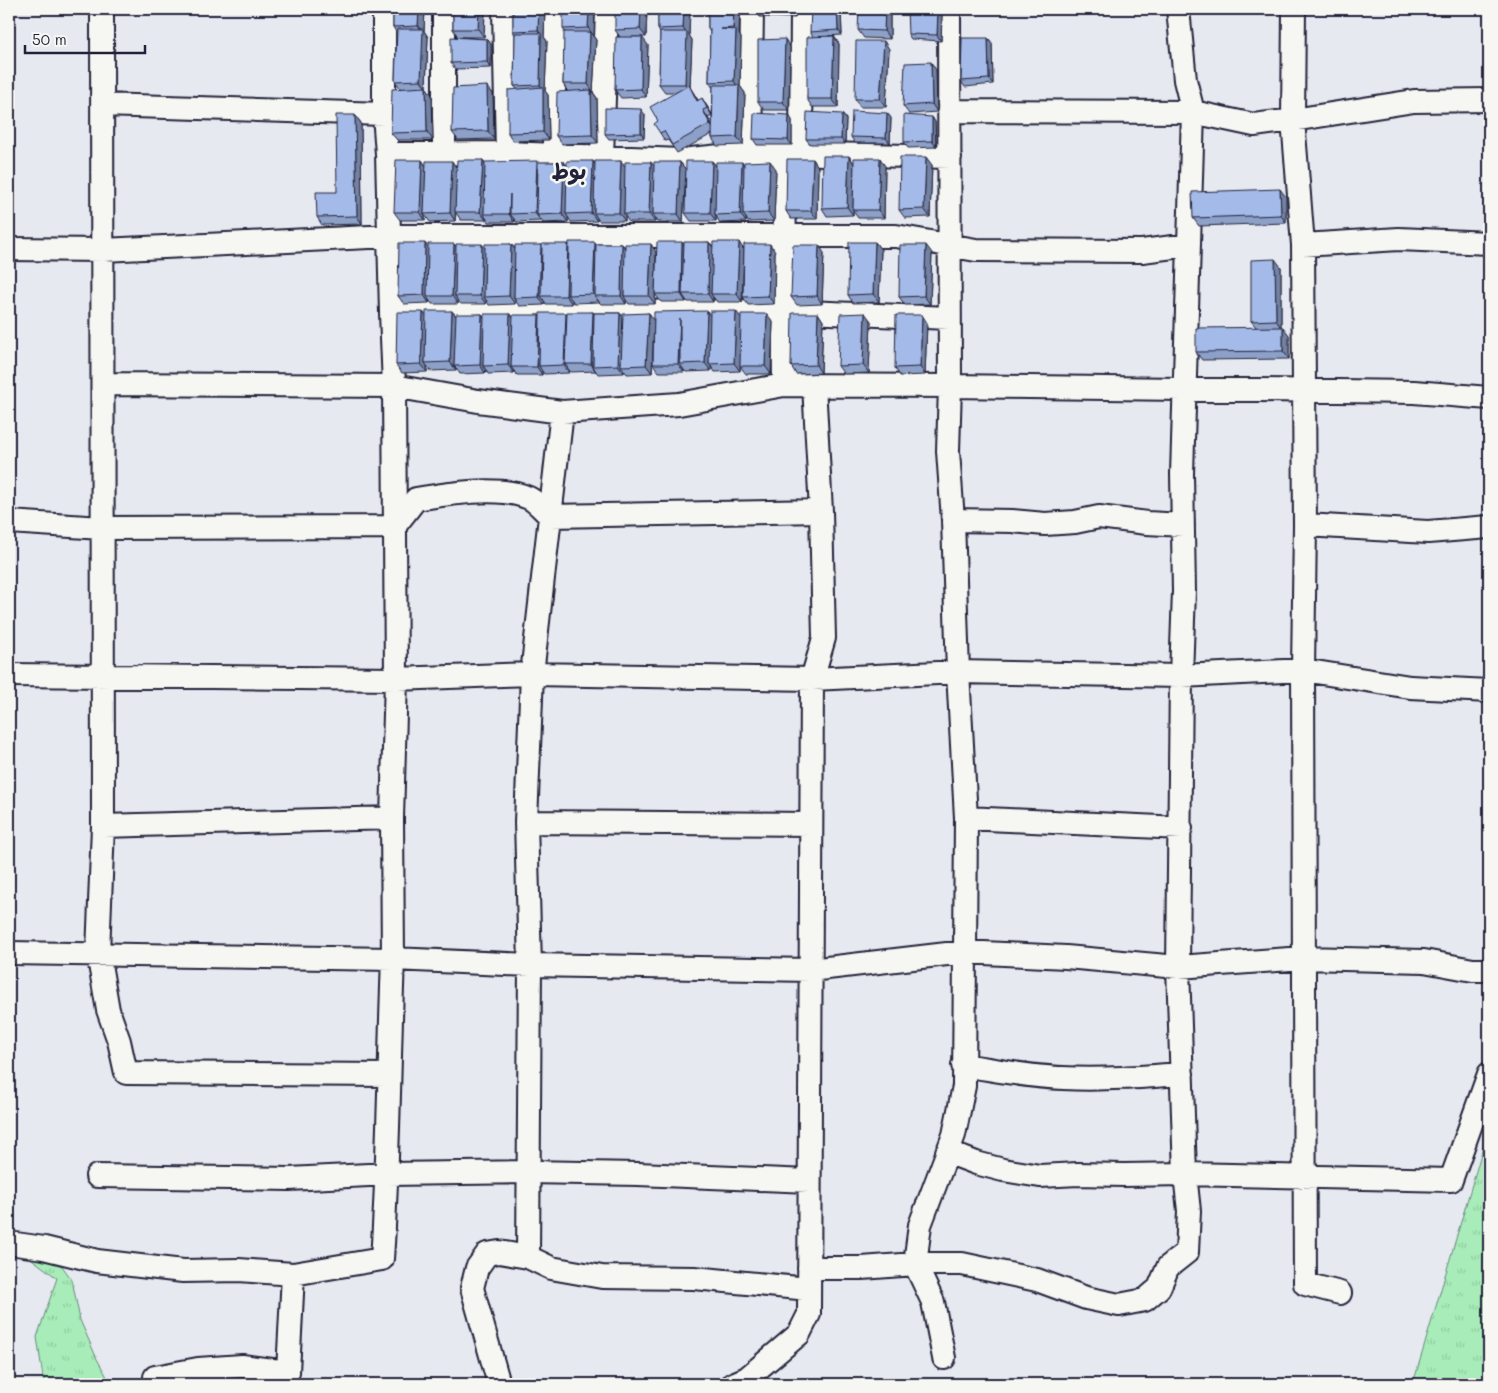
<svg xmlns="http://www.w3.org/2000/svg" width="1498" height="1393" font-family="Mali,'Playpen Sans Arabic',sans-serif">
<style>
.grass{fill:url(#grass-tufts);stroke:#65887a}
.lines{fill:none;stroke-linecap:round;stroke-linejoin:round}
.minor-casing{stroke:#22223b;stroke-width:26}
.minor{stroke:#f6f6f2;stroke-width:22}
.wall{fill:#8da0c8;stroke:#22223b;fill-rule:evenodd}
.shaded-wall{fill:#7382a2;stroke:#22223b}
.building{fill:#a4bae8;stroke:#22223b}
.labels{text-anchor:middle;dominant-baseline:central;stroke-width:5;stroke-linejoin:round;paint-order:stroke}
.town-label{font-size:22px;font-weight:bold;fill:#22223b;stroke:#f6f6f2}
</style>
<defs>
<pattern id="grass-tufts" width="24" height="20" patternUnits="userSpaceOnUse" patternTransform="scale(1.25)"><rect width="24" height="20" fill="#a8edb9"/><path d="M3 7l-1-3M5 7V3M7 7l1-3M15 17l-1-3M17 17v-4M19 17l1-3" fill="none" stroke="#90cba0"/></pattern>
</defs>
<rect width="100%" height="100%" fill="#e6eaf0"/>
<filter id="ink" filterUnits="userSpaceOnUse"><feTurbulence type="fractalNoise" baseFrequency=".02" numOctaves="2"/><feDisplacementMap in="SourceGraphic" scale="10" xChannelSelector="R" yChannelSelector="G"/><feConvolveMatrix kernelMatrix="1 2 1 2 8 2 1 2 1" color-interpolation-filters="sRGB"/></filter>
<g filter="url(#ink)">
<path class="grass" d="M1489,1127V1365L1483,1384H1413Z
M24,1253L62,1266L72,1280L80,1320L97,1359L111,1384H44L37,1337L57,1278Z"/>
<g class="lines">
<g class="minor-casing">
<path id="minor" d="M102,9L103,826L98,953L108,1010L119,1041L126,1073L389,1075
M444,9V153
M504,9L507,153
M1294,9L1293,120L1303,245L1305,525L1303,670L1305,1284L1340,1293
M102,105L384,114
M950,111L1193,112L1254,125L1293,120L1414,101L1489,100
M750,153L752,9
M801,153L802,9
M387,154L507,153L681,160L750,153H784L950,157
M554,156V9
M602,157L607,9
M1303,245L1399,239L1489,243
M9,249L103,250L389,236H896L976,250L1142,251L1189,245
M393,313L783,311L949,318
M103,384L394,386L391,313L387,154L384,114V9
M784,385C783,308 786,231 784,153
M562,412L532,674L526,822L530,965L528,1257L551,1268L602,1277L694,1278L809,1289
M953,520L1012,521L1045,524L1075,522L1099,517L1147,523L1183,525
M9,522L102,528L394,527L416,499C446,494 500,485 529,498C536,501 543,510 550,516L821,511
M1305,525L1428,532L1489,527
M9,675L396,679L532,674L812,679L958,672L1181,676L1303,670L1410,687L1489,691
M966,818L1181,828
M526,822L811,824
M103,826L392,818
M9,953L393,959L392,818L396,679L394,386L478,401L562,412L679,404L784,385L950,386L949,9
M963,1065C996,1070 1029,1077 1063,1078C1102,1080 1142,1077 1182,1074
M947,1152L976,1163L1003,1170L1040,1176L1078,1174L1124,1175L1185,1174L1451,1180L1489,1074
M97,1176L289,1179L388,1174L528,1172L638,1174L809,1181
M9,1243L44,1248L97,1261L183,1271L239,1270L293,1274L382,1259C389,1159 389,1059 393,959L530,965L810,970L964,952L1066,957L1178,967L1304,958L1424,961L1473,970H1489
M809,1268H862L915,1264H962L1037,1280L1086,1298L1119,1305L1145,1300L1159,1288L1168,1267L1187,1252L1189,1211L1185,1174L1178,967L1181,676L1184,591L1182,474L1193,112L1185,80L1178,9
M944,1358L933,1302L915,1264L920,1225L954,1135L964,1086L966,818L958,672L953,520L948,451L950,386L1414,392L1489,398
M155,1377L198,1369L242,1366L288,1372L293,1274
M499,1384L472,1288L477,1268L487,1254L499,1252L528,1257
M733,1384L747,1378L799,1334L809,1314L812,679L824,638L821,511L814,385"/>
</g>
<use href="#minor" class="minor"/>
</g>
<path class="wall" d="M393,9H425L424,31L428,37L426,87L432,95L433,140H397L391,133L401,89L395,81L396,32L393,27Z
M453,9H485L484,37H462L487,39L491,44V68L455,69L451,63L458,37L453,29Z
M513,9H545L544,37L547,41L545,91L548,95L549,140L513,141L508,133L517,89L514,86L515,35L513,31Z
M595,9L594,36H593L596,40L593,92L597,98L598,143L562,144L556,136L568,92L563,84L565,32L563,29Z
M647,9L646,37H631L648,45L646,97L621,98L615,90L620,37L615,30Z
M658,9H690L689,35L692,40L690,87L698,100L707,106L712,116L713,88L709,82L710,32L708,29V9H740L739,34L741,38L740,86L745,93L743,145L717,146L712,138V134L677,153L668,140L665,141L660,133L658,121L677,92H665L659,84L660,33L658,29ZM712,116V125L708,118Z
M757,9H796L795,18L760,17L757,12Z
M841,9L842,35L828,36H834L839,44L838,107H812L807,99L813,37L810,32Z
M890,9V39L864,38L858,30Z
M942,15L941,41L911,39L908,34Z
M988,38L992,43L993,84L965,87L961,81Z
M790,47L789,110H764L758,102Z
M889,49L886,107H860L855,99Z
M936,70L937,112L909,114L903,106Z
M487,86L493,94L494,139L458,140L452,132Z
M887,113L891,118L890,143H855L851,137Z
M842,114L846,119L845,144H810L806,139Z
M355,115L361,123L362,224L322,225L317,217L337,192Z
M645,115L644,138L609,139L605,134Z
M932,117L935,122L936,147L908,148L904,142Z
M792,120V145H757L753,139Z
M849,156L854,163L885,166L884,218H858L853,211V215L827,216L822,208Z
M813,159L818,167L817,219H791L786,211Z
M422,160L425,165L456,168L483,160L485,163L564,162L567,166L593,161L595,164L621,161L625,166H654L680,162L686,170L683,222H658L655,217V222H629L625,216V221H599L597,218V221L571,222L568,217V222L543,223L541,220V221L516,222L515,220L514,222H489L486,218V220H461L456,213L455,221L430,222L425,215V220H400L394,212Z
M712,161L716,166L744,165L776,169L774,221L748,222L746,218V222L720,223L716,216V221H691L685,213Z
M932,165L930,217L905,218L899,210Z
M1286,197V223L1199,226L1193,218Z
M595,242L596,244H622L625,247L656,252L655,304H629L626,300V304H601L599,302L574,303L572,300V304H546L545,302L544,305L519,306L515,300V304L489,305L486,300V304H461L458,301V304H432L429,300V303L404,304L398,296L428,247H456L485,248L511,244L515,249L541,245L542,247L569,245Z
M709,242L713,246L775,252L774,304L748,305L743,297L742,302H717L713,297V302H688L686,300V302H661L655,294L684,244Z
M875,242L881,250L879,302L853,303L848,295Z
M824,253L822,304L797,305L791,297Z
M932,253L930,304L905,305L899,297Z
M1281,267V327L1289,335V359L1202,360L1196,352L1256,327L1251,321Z
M452,311L456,316L482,314L484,317L510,314L512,317L539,315L540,316L566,313L567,315L593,312L594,313H620L622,317L649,313L654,321L710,316L773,322L771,374H746L740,366L741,356L740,371L715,372L711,366V371L686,372L684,370V372H659L653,364L654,329L652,373L627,374L624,370V373L598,374L596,371L571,372L569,370V373L544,374L542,371V375H517L514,371V373L488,374L486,370L485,373L460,374L456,368V370L430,371L427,366V372L402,373L396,365L423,312L426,316Z
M818,313L823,321L821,373L796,374L791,366Z
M922,315L927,323L925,375L900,376L895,368Z
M871,321L869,373L844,374L838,366Z"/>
<path class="shaded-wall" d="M419,9H425L424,31L428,37L426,87L432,95L433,140L427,132L426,88L421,80L422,32L418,26Z
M479,9H485L484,37L478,29Z
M539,9H545L544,37L547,41L545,91L548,95L549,140L543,132V89L540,85L541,35L538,30Z
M589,9H595L594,36L588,28Z
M641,9H647L646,37L640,29Z
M684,9H690L689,35L692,40L690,87L703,109L685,84L686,33L683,28Z
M734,9H740L739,34L741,38L740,86L745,93L743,145L737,137L739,89L734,81L736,32L733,28Z
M792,9H796L795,18L792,12Z
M837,9H841L842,35L838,30Z
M885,9H890V39L884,31Z
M938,10L942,15L941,41L937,35Z
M590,32L596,40L593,92L588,84Z
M834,36L839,44L838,107L832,99Z
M642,37L648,45L646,97L641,89Z
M988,38L992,43L993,84L989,79Z
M487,39L491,44V68L487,62Z
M785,39L790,47L789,110L783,102Z
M884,41L889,49L886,107L880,99Z
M931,62L936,70L937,112L932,104Z
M487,86L493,94L494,139L488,131Z
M591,90L597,98L598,143L592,135Z
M702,98L707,106L713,116L707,108Z
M641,109L645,115L644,138L641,133Z
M703,110L708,118L715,132L710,124Z
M887,113L891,118L890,143L886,138Z
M842,114L846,119L845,144L841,139Z
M355,115L361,123L362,224L357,216Z
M789,115L792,120V145L788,140Z
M932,117L935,122L936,147L932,141Z
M849,156L854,164L853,215L847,207Z
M926,157L932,165L930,217L924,209Z
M880,158L885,166L884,218L878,210Z
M813,159L818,167L817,219L811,211Z
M422,160L427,168L424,214L425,215V220L420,212Z
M483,160L488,168L484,214L486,218V220L480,212Z
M452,161L457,169L455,221L450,213Z
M537,161L543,169L537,215L541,221L535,213Z
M593,161L599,169L594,213L597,218V221L591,213Z
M621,161L627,169L624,214L625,216V221L619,213Z
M712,161L718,169L715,215L716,216V221L710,213Z
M770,161L776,169L774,221L768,213Z
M564,162L570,170L566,214L568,217V222L562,214Z
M651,162L657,170L653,214L655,217V222L649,214Z
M680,162L686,170L683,222L678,214Z
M742,162L748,170L743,214L746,218V222L740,214Z
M1280,189L1286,197V223L1281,215Z
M510,194V214L515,220L514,222L509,214Z
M595,242L601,250L595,296L599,302L593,294Z
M682,242L688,250L682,294L686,300V302L681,294Z
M709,242L715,250L711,294L713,297V302L708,294Z
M739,242L744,250L742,302L737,294Z
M875,242L881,250L879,302L873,294Z
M425,243L431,251L427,296L429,300V303L424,295Z
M454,244L460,252L455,296L458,301V304L452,296Z
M482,244L488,252L484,297L486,300V304L480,296Z
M511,244L517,252L514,298L515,300V304L509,296Z
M568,244L574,252L568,295L572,300V304L566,296Z
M622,244L628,252L624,296L626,300V304L621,296Z
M651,244L656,252L655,304L649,296Z
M770,244L775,252L774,304L768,296Z
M541,245L546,253L541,296L545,302L544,305L539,297Z
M819,245L824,253L822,304L817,296Z
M926,245L932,253L930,304L924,296Z
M1275,259L1281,267V328L1276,320Z
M452,311L458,319L454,366L456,368V370L450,362Z
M707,311L713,319L709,364L711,366V371L705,363Z
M736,311L742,319L740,371L734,363Z
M423,312L429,320L425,363L427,366V372L421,364Z
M593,312L599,320L593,366L596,372L591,364Z
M566,313L571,321L565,364L569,370V373L564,365Z
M620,313L626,321L621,366L624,370V373L618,365Z
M649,313L654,321L652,373L646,365Z
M818,313L823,321L821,373L816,365Z
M865,313L871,321L869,373L863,365Z
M482,314L487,322L483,366L486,370L485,373L480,365Z
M510,314L516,322L511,367L514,371V373L508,365Z
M767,314L773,322L771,374L765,366Z
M539,315L544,323L539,366L542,371V375L537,367Z
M922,315L927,323L925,375L920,367Z
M680,318V364L684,370V372L678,364Z
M1283,327L1289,335V359L1283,351Z"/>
<path class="building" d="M393,9H419L418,26L393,27Z
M453,9H479L478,29H453Z
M513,9H539L538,30L513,31Z
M563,9H589L588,28L563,29Z
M615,9H641L640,29L615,30Z
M658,9H684L683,28L658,29Z
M708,9H734L733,28L721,29L736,30L734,81L709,82L710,29H708Z
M757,9H792V12H757Z
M811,9H837L838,30L810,32Z
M859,9H885L884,31L858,30Z
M907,9L938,10L937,35L908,34Z
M397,29H423L421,80L395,81Z
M564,32H590L588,84H563Z
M660,32H687L685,84H659Z
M515,33H541L540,85L514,86Z
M834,36L832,99H807V37Z
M451,37L487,39V62L451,63Z
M616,37H642L641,89L615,90Z
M962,38H988L989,79L961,81Z
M785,39L783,102H758V40Z
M856,41H884L880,99H855Z
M931,62L932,104L903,106L905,63Z
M689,85L697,101L702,98L707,108L703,110L710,124L672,145L664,131L660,133L654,124L658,121L650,107Z
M713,85H739L737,137L712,138Z
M487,86L488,131L452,132L453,88Z
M426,87L427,132L391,133L392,89Z
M543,87V132L508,133V90Z
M591,90L592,135L556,136L557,92Z
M605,108L641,109V133L605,134Z
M852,111L887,113L886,138L851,137Z
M807,112L842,114L841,139H806Z
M754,113L789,115L788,140L753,139Z
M336,115H355L357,216L317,217L316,192H337Z
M904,115L932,117V141L904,142Z
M823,156H849L847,207L822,208Z
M900,157H926L924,209L899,210Z
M854,158H880L878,210H853Z
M787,159H813L811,211H786Z
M396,160H422L420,212H394Z
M457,160H483L480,212H455Z
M426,161H452L450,213L424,214Z
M537,161L535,213L510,214V194L509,214H484L485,162Z
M567,161H593L591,213L566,214Z
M595,161H621L619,213H594Z
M686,161H712L710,213H685Z
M770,161L768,213L743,214L744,162Z
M538,162H564L562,214L537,215Z
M625,162H651L649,214H624Z
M654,162H680L678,214H653Z
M716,162H742L740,214L715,215Z
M1280,189L1281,215L1193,218L1192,192Z
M569,242H595L593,294L568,295Z
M657,242H682L681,294H655Z
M684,242H709L708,294H682Z
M713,242H739L737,294H711Z
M849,242H875L873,294L848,295Z
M399,243H425L424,295L398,296Z
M428,244H454L452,296H427Z
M456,244H482L480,296H455Z
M485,244H511L509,296L484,297Z
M542,244H568L566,296H541Z
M596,244H622L621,296H595Z
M625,244H651L649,296H624Z
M744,244H770L768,296L743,297Z
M515,245H541L539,297L514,298Z
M793,245H819L817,296L791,297Z
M900,245H926L924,296L899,297Z
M1275,259L1276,320L1251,321V260Z
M426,311H452L450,362L425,363Z
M707,311L705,363L680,364V318L678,364H653L654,312Z
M710,311H736L734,363L709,364Z
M397,312H423L421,364L396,365Z
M567,312H593L591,364H565Z
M540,313H566L564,365L539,366Z
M594,313H620L618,365L593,366Z
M649,313L646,365L621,366L623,314Z
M792,313H818L816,365L791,366Z
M865,313L863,365L838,366L840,314Z
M456,314H482L480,365L454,366Z
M484,314H510L508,365L483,366Z
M741,314H767L765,366H740Z
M513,315H539L537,367H511Z
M896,315H922L920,367L895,368Z
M1283,327V351L1196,352V328Z"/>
</g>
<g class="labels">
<g class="town-label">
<text x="569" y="170">بوط</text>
</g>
</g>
<rect width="1498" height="1393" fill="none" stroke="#f6f6f2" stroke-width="30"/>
<rect x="15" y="15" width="1468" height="1363" fill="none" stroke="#22223b" stroke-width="2" filter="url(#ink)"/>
<path d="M25 45v8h120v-8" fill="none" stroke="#22223b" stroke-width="2.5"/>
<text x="32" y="45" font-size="15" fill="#22223b" stroke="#f6f6f2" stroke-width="4" paint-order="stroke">50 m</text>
</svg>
